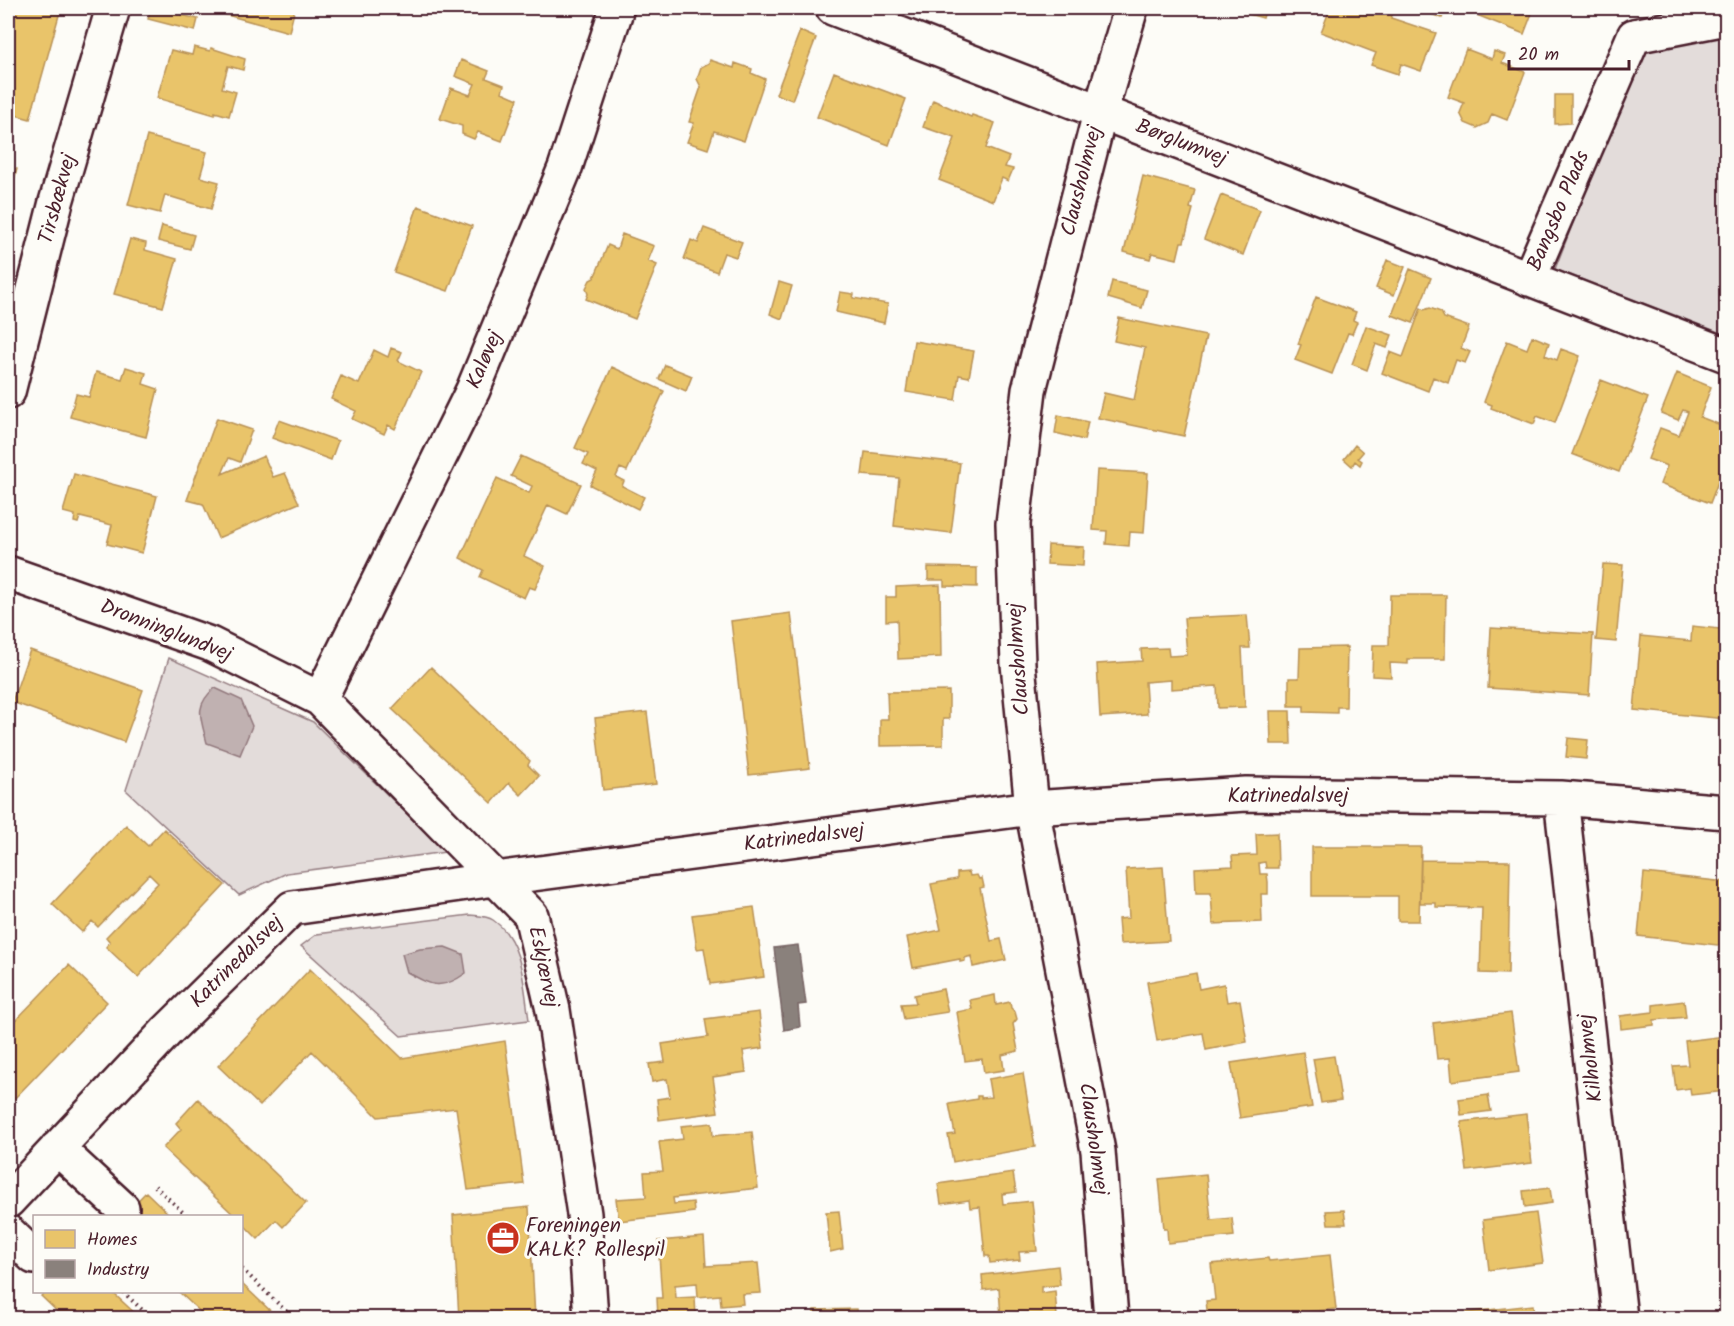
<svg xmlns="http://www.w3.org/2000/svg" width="1734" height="1326" font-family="Kalam,sans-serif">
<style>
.green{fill:#e3dcda;stroke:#967e82;stroke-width:1.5}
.water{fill:#c0b1b1;stroke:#91777b;stroke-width:1.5}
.homes{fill:#e9c46a;stroke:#b99257;stroke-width:1.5}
.industry{fill:#8a817c;stroke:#776464;stroke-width:1.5}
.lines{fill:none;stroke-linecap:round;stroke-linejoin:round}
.minor-casing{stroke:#4a1f2b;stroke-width:38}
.path{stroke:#4a1f2b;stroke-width:4;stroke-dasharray:1.5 4.5;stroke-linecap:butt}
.minor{stroke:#fdfcf7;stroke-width:33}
.labels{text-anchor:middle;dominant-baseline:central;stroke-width:6;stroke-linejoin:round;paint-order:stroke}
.street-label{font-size:21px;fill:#4a1f2b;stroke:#fdfcf7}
.poi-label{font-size:21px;fill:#4a1f2b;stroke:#fdfcf7;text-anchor:start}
</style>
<rect width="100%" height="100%" fill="#fdfcf7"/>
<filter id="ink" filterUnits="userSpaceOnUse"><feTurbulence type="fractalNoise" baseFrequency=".0167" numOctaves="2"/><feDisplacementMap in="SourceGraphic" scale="12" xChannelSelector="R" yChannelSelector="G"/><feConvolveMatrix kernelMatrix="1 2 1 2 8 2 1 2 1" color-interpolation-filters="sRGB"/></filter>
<g filter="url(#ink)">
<path class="green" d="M1726,30V335L1555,269L1642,46Z
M169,658L313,722L446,852L287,873L239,895L126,790Z
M470,915C477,916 487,916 493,920C523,940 524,987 529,1020L401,1036L301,946L317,934Z"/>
<path class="water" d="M215,688L241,700L252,726L240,755L207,743C201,719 193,706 215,688Z
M445,947L463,954L466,973C441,991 432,986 407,972L402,954L420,949Z"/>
<path class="homes" d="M8,8H61L30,119L8,113Z
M151,8L182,9L181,15L198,19L195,31L148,19Z
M218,8H295L289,32L216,12Z
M1244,8H1266L1263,18L1242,12Z
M1326,8H1395L1391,18L1436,33L1421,71L1401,64L1398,74L1371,65L1376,53L1321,32L1330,9Z
M1418,8H1446L1442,18L1417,9Z
M1474,8H1534L1524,34L1472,13Z
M800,31L816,38L792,100L776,94Z
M194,47L210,51L211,48L245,59L243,70L228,66L222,88L236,92L229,116L215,112V115L157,98L171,50L192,55Z
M1466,49L1492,59L1494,51L1505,55L1502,63L1525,72L1507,120L1492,114L1488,123L1477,128L1465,123L1460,113L1464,103L1448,97Z
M461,60L489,71L486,78L504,85L502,92L518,99L502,141L478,132L474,139L462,134V126L440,119L451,88L470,95L475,84L455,76Z
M710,60L734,68L735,63L752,69L751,73L765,79L744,141L714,131L708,149L687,142L694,123L689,122L701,87L697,79L701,67L709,63Z
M834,72L906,99L889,145L817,117Z
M1555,95H1571V123L1555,124Z
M933,100L971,117L972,115L995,123L986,148L1009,157L1005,167L1013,169L1008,181L1002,178L993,201L939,180L955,138L923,127Z
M147,136L207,152L200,177L219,182L211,209L165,195L160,213L128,205Z
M8,167L17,169L8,202Z
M1143,176L1195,190L1190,208L1193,209L1184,242H1181L1177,259L1152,253L1150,259L1124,252Z
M1221,195L1260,210L1243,255L1204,239Z
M418,206L472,226L448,291L394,272Z
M162,226L194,235L190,249L158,241Z
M704,228L742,242L736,257L724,253L717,272L684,259L691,240L698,243Z
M622,234L654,246L648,261L657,265L635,319L586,299L588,294L586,288L590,280L594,278L608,245L617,249Z
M130,239L146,243L145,250L177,259L163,307L114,294Z
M1387,260L1405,267L1394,295L1376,288Z
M1410,269L1431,278L1413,323L1392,315Z
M1112,281L1147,290L1142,308L1108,298Z
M779,282L792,286L782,319L770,314Z
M840,292L854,294L853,298L888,304L884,323L836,312Z
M1316,297L1356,312L1353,320L1357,322L1352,334L1348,333L1332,374L1295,360L1301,345L1298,344Z
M1421,308L1424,310L1430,308L1441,312L1444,318L1469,327L1461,348L1470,352L1465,363L1456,360L1448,383L1433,377L1428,391L1382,373L1390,352L1403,357Z
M1119,318L1206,336L1184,436L1098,418L1104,393L1134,400L1145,348L1114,341Z
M1366,326L1392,335L1387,348L1376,344L1367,370L1352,364Z
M1532,336L1549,343L1545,355L1557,360L1561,349L1580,356L1555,423L1537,416L1534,424L1491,408L1492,405L1484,402L1507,341L1527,349Z
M914,341L974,351L969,377L959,375L955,400L906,392Z
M391,348L402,352L398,361L421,372L395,429L388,425L384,434L352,419L356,411L331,399L341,376L359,384L374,350L388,357Z
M665,365L692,376L686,391L659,379Z
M126,367L146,373L143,384L158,389L146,437L70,417L76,394L89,397L96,372L122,379Z
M612,367L664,391L627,471L620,468L616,477L624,481L622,486L644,497L638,509L590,485L597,471L583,464L588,454L575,448Z
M1677,373L1711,387L1700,417L1726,427V461L1710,503L1660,484L1667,466L1648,459L1660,428L1679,435L1688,412L1683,410L1678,420L1661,413Z
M1601,380L1648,398L1619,472L1572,454Z
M1058,415L1088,422L1084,440L1055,433Z
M217,418L252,430L240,462L229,458L222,474L264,456L273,477L285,473L299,503L218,538L203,504L187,500Z
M279,420L338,441L331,460L272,438Z
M1355,445L1363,452L1358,458L1362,461L1360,465L1355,461L1352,466L1344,459Z
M865,452L960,463L951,533L894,526L899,478L862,475Z
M521,456L581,484L567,514L548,505L524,556L545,566L535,589L529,587L524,598L480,577L483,570L460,558L497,478L529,493L532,486L511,476Z
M1097,470L1148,473L1144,533L1130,532L1129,546L1106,544L1107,531L1093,530Z
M74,474L157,496L142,553L107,544L112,525L80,517L78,523L74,522L75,515L63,512Z
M1048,545L1084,547L1083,566L1047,564Z
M1603,564L1623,565L1616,642L1596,640Z
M928,567L977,568V587L944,586V580H928Z
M940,585L941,657L898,659L897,620L886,621V597H896V587Z
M1390,595H1446L1445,659H1408V664L1390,663L1391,677L1372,676L1373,645H1389Z
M791,613L810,768L749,775L731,621Z
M1722,614H1726V719L1634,710L1641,636L1691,641L1692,626L1720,629Z
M1247,615L1250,648H1242L1245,707L1218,708L1217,686L1171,689V680L1145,682L1147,714L1100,717L1097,664L1142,661L1141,649L1168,648L1169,656L1187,655L1184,618Z
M1491,628L1593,634L1589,695L1488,688Z
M1347,647L1346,707H1337V713L1304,712V706H1289V678H1299L1300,648Z
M30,650L143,690L124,742L12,702Z
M431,667L530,761L528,765L539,776L521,795L509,783L492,803L392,709Z
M949,691V719H943V745L880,746V719H888L887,692Z
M1270,711H1290L1291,744H1271Z
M647,712L656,784L603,790L595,718Z
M1568,738L1588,740L1586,759L1566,757Z
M126,825L148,846L164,829L225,885L138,977L106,947L110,942L106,937L158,883L149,874L98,927L92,921L82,932L52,904Z
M1277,833L1278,868H1266L1265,862L1259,863L1260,874H1267L1268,882V894H1261L1262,922L1213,924L1211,893H1196L1195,868L1233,866L1232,856L1257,855L1256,834Z
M1312,847H1421L1419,921H1398V896H1312Z
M1421,860L1510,861L1508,974L1480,973L1482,908L1436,907V903H1420Z
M1163,867L1169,941L1120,944L1118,919L1129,918L1126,869Z
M969,872L970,876L977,875L979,879L982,878L984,887L980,888L991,941L1001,939L1006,960L973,967L971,956L965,958V961L960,962V959L913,968L907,937L941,930L931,884L957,879V873Z
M1644,873L1726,882V946L1638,936Z
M754,907L764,977L710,984L704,948L697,949L692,915Z
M69,965L107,1002L13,1100L8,1095V1015L14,1022Z
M310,969L402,1058L505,1041L524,1184L468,1190L456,1108L378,1117L312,1051L260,1106L218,1066Z
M1196,973L1199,989L1224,984L1227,1002L1240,1000L1247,1042L1206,1050L1203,1033L1157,1041L1147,982Z
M943,989L948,1012L904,1019L901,1004L916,1003L914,995Z
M995,995L996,1005L1010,1002L1011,1008L1015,1012L1017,1019L1013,1024L1018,1051L1002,1055L1004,1070L984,1073L982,1059L965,1061L957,1012L972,1009L970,1000Z
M1684,1001L1686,1017L1654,1020V1025L1621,1029L1620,1016L1653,1012V1005Z
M759,1012L763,1048L743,1051L746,1072L713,1077L718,1112L659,1120L657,1099L670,1097L667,1079L652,1082L649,1064L665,1062L662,1044L708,1037L705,1019Z
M1511,1013L1519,1072L1452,1081L1450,1058L1437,1059L1433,1023Z
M1725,1036L1726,1091L1691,1095L1690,1088L1676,1090L1673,1066L1688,1065L1685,1041Z
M1303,1052L1312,1107L1240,1118L1231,1063Z
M1334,1056L1341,1100L1321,1103L1313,1059Z
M1023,1073L1035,1147L953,1162L948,1135L955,1134L949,1104L977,1099V1096H981V1098L991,1097L988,1079Z
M1488,1095L1491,1111L1461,1115L1459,1099Z
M198,1099L306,1203L283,1227L276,1220L258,1239L242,1223V1216H235L163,1148L181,1129L176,1123Z
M1526,1114L1532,1163L1467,1171L1461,1122Z
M712,1123L713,1136L752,1132L758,1188L673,1198L674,1204L693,1202L694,1212L619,1221L616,1199L646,1197L644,1172L663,1171L659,1142L683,1139L681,1126Z
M1013,1173L1016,1192L1002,1194L1003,1204L1032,1201L1037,1251L1019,1252L1020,1260L990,1263L989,1256H985L980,1207L970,1208L969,1200L941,1204L938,1184Z
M1206,1174L1211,1220L1232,1218L1234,1236L1168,1243L1167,1229H1164L1159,1179Z
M1550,1188L1552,1203L1525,1207L1523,1191Z
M146,1192L171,1216H123Z
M529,1207L535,1318H459L453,1215Z
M1344,1210L1346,1224H1328L1326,1211Z
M839,1211L843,1249L830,1252L826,1212Z
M1536,1213L1543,1263L1489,1270L1483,1220Z
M704,1237L706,1266L758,1263L761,1293L742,1294L743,1304L721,1306L720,1295L698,1297L697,1283L675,1285L676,1298L695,1297L696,1318H658L657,1298H662L658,1241Z
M1330,1255L1336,1309L1274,1315V1318H1208L1206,1301L1215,1300L1211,1264L1268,1258L1269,1261Z
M1058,1266L1060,1285L1041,1287V1293L1055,1291L1057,1317L1001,1318L999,1288L983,1290L982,1275Z
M242,1284L278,1318H207L179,1292H242Z
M45,1292H112L140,1318H64L41,1296Z
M1533,1305L1534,1318H1454L1453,1314Z
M857,1309L858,1318H814V1310Z"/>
<path class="industry" d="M798,945L806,1004L798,1005L800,1027L784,1030L774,948Z"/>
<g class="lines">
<g class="minor-casing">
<path id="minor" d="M833,8L1726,355
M1529,279L1634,36L1726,18
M8,392L56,202L113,8
M8,573L210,644L320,699L531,915L553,1010L584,1214L591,1318
M320,699L473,390L565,168L617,8
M1561,798L1620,1318
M57,1148L122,1208
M8,1201L167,1031L292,908L495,879L1032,808L1246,794L1561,798L1726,812
M8,1232L34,1257
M1111,1318L1098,1151L1032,808L1018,664L1013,524L1029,390L1100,113L1131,8"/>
</g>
<path class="path" d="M155,1186L187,1216
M242,1269L290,1315
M123,1292L151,1318"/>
<use href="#minor" class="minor"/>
</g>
</g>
<defs>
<g id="office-disc" transform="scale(1.725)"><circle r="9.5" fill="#c8321e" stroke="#fdfcf7"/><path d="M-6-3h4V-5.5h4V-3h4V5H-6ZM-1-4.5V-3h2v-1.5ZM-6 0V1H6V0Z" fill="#fff"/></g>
</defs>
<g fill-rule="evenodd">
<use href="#office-disc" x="503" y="1238"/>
</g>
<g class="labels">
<g class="street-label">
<text transform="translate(1181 143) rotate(21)">Børglumvej</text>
<text transform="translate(1082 181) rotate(-76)">Clausholmvej</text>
<text transform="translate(58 199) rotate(-75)">Tirsbækvej</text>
<text transform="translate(1559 211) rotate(-67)">Bangsbo Plads</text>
<text transform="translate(485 360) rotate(-67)">Kaløvej</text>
<text transform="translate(166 631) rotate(21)">Dronninglundvej</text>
<text transform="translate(1019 659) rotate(-94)">Clausholmvej</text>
<text x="1288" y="796">Katrinedalsvej</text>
<text transform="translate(804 838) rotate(-7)">Katrinedalsvej</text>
<text transform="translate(237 962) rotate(-45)">Katrinedalsvej</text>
<text transform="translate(543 967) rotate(78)">Eskjærvej</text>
<text transform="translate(1591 1058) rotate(-97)">Kilholmvej</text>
<text transform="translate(1093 1139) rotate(82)">Clausholmvej</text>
</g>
<g class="poi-label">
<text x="526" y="1226">Foreningen<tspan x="526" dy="24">KALK? Rollespil</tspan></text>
</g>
</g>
<rect width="1734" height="1326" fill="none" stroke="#fdfcf7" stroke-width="30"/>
<rect x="15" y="15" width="1704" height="1296" fill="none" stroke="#4a1f2b" stroke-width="2" filter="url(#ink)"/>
<rect x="33" y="1215" width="210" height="78" fill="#fdfcf7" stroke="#b5a4a5" stroke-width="1.5"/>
<rect x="45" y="1230" width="30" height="18" fill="#e9c46a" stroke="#b5a4a5" stroke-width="1.5"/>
<text x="87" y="1245" font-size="18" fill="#4a1f2b">Homes</text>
<rect x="45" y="1260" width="30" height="18" fill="#8a817c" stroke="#b5a4a5" stroke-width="1.5"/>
<text x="87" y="1275" font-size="18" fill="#4a1f2b">Industry</text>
<path d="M1509 60v9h120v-9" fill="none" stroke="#4a1f2b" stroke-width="3"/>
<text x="1518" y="60" font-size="18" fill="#4a1f2b" stroke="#fdfcf7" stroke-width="4.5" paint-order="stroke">20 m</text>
</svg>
